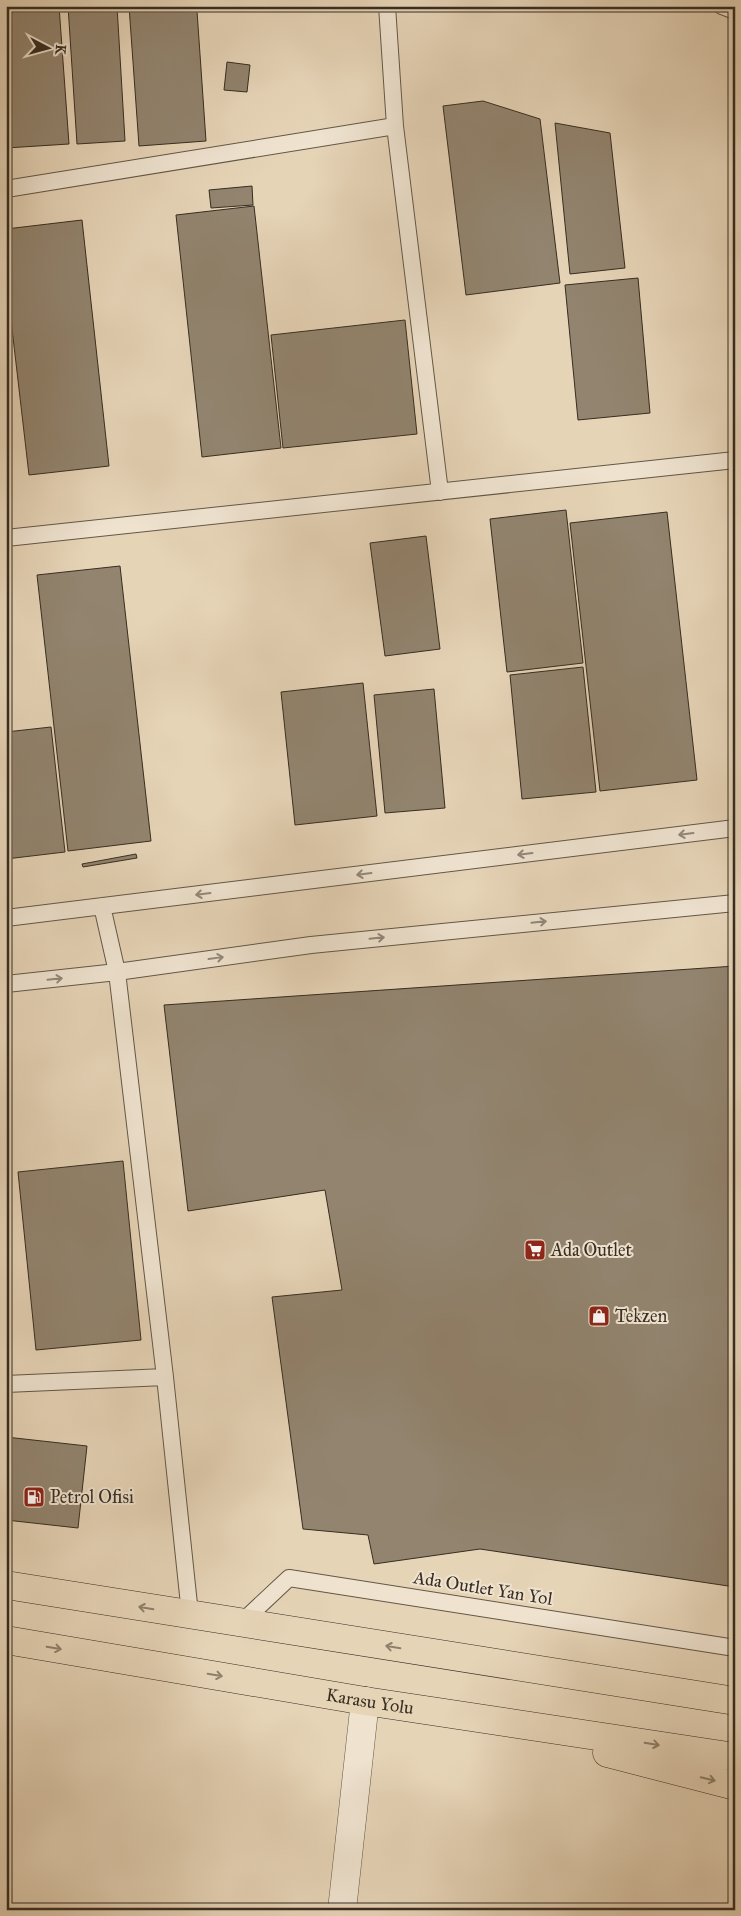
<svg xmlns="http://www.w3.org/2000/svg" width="741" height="1916" font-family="'IM FELL Great Primer',serif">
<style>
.building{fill:#92846f;stroke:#372d22}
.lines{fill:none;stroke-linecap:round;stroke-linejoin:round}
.lane-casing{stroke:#635747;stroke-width:18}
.street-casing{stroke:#635747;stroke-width:29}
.highway-casing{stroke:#372d22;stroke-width:29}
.lane{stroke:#efe3d0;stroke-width:16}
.street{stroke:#efe3d0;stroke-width:28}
.highway{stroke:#e6d4b7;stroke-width:28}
.oneway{stroke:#938879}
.oneway2{stroke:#8e806c}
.labels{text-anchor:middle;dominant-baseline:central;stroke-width:4;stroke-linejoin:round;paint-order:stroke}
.poi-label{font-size:18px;fill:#372d22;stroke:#efe3d0;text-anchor:start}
.street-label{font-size:18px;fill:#372d22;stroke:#efe3d0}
</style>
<rect width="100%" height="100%" fill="#e6d4b7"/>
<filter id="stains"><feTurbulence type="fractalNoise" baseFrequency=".004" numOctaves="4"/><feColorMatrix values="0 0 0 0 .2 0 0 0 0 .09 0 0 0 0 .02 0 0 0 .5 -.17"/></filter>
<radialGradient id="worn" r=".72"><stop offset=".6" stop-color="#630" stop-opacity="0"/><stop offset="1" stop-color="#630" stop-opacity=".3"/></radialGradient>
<path class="building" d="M6,6H59L69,144L6,148Z
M68,6H117L125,141L77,144Z
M129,6H171L197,11L206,141L139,146Z
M227,62L250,65L247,92L224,90Z
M483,101L540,119L560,283L466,295L443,106Z
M555,123L610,133L625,268L570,274Z
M252,186L253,205L211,208L209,190Z
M254,206L281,448L202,457L176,215Z
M82,220L109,466L29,475L6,277V229Z
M638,278L650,413L578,420L565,285Z
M405,320L417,434L283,448L271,335Z
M566,510L583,663L507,672L490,519Z
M667,512L697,780L600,791L570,523Z
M426,536L440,649L385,656L370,543Z
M120,566L151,841L68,851L37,575Z
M583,667L596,792L522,799L510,675Z
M363,683L377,816L295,825L281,692Z
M434,689L445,808L385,813L374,695Z
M51,727L65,852L6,859V732Z
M136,854L137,858L83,867L82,864Z
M735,966V1587L480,1549L374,1564L368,1535L303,1529L272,1297L342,1290L325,1190L188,1211L164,1005Z
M123,1161L141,1340L36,1350L18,1172Z
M6,1437L87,1446L78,1528L6,1520Z"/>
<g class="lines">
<g class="lane-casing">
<path id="lane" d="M387,6L395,126L440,492
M722,6L735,11
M6,189L395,126
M6,538L735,460
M102,906L117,972L165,1377L190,1614
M6,918L735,828
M6,984L117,972L311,945L735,903
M6,1384L165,1377
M241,1623L289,1578L735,1648"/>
</g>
<g class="street-casing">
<path id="street" d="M342,1910L365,1701"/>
</g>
<g class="highway-casing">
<g id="highway">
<path d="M6,1585L735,1701"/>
<path id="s1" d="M6,1640L365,1701L735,1757"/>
<path d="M607,1753L735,1786"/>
</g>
</g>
<use href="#lane" class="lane"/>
<use href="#street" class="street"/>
<use href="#highway" class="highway"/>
</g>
<defs><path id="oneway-shaft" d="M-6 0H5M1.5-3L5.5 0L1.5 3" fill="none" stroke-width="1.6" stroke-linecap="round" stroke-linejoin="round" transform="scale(1.25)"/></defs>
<g class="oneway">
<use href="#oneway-shaft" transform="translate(686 834) rotate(173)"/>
<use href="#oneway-shaft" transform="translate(525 854) rotate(173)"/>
<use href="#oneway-shaft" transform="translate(364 874) rotate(173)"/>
<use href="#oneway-shaft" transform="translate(203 894) rotate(173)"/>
<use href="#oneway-shaft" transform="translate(539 922) rotate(-6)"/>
<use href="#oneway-shaft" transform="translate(377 938) rotate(-6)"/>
<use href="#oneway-shaft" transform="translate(216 958) rotate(-8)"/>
<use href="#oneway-shaft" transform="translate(55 979) rotate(-6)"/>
</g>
<g class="oneway2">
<use href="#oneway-shaft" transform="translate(146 1608) rotate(-171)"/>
<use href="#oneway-shaft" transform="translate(393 1647) rotate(-171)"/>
<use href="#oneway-shaft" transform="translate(54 1648) rotate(10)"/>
<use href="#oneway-shaft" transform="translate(215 1675) rotate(10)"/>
<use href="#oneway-shaft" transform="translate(652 1744) rotate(9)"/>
<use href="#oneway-shaft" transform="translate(708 1779) rotate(14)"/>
</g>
<defs>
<g id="supermarket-square" transform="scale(1.125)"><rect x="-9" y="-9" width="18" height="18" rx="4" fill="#8f2418" stroke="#efe3d0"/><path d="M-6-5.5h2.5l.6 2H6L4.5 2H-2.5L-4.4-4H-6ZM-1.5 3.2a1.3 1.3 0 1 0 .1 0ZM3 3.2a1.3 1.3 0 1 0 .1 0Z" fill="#fff"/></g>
<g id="shop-square" transform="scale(1.125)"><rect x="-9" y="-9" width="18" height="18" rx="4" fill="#8f2418" stroke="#efe3d0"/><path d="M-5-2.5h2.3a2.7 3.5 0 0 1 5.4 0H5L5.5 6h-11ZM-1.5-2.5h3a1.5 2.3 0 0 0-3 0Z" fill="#fff"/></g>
<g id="fuel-square" transform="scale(1.125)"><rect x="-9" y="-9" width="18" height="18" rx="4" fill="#8f2418" stroke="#efe3d0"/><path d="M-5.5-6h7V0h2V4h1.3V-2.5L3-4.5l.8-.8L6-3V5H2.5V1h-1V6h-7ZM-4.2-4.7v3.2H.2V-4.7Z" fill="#fff"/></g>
</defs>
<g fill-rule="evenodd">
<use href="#supermarket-square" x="535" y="1250"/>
<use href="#shop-square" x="599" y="1316"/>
<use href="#fuel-square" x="34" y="1497"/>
</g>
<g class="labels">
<g class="poi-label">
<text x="551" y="1250">Ada Outlet</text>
<text x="615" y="1316">Tekzen</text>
<text x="50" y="1497">Petrol Ofisi</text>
</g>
<g class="street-label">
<text transform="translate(483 1588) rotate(9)">Ada Outlet Yan Yol</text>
<text stroke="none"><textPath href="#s1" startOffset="369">Karasu Yolu</textPath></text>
</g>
</g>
<rect width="741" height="1916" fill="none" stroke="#e6d4b7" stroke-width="25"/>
<rect x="8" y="8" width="726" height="1901" fill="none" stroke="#372d22" stroke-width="2.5"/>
<rect x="12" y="12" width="716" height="1891" fill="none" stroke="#372d22"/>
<g transform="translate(48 48) rotate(96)" stroke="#efe3d0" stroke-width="4" paint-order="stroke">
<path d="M0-4L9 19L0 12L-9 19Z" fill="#372d22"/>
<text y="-8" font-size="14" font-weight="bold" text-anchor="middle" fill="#372d22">K</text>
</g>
<rect width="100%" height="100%" filter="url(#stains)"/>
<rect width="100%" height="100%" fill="url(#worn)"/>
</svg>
